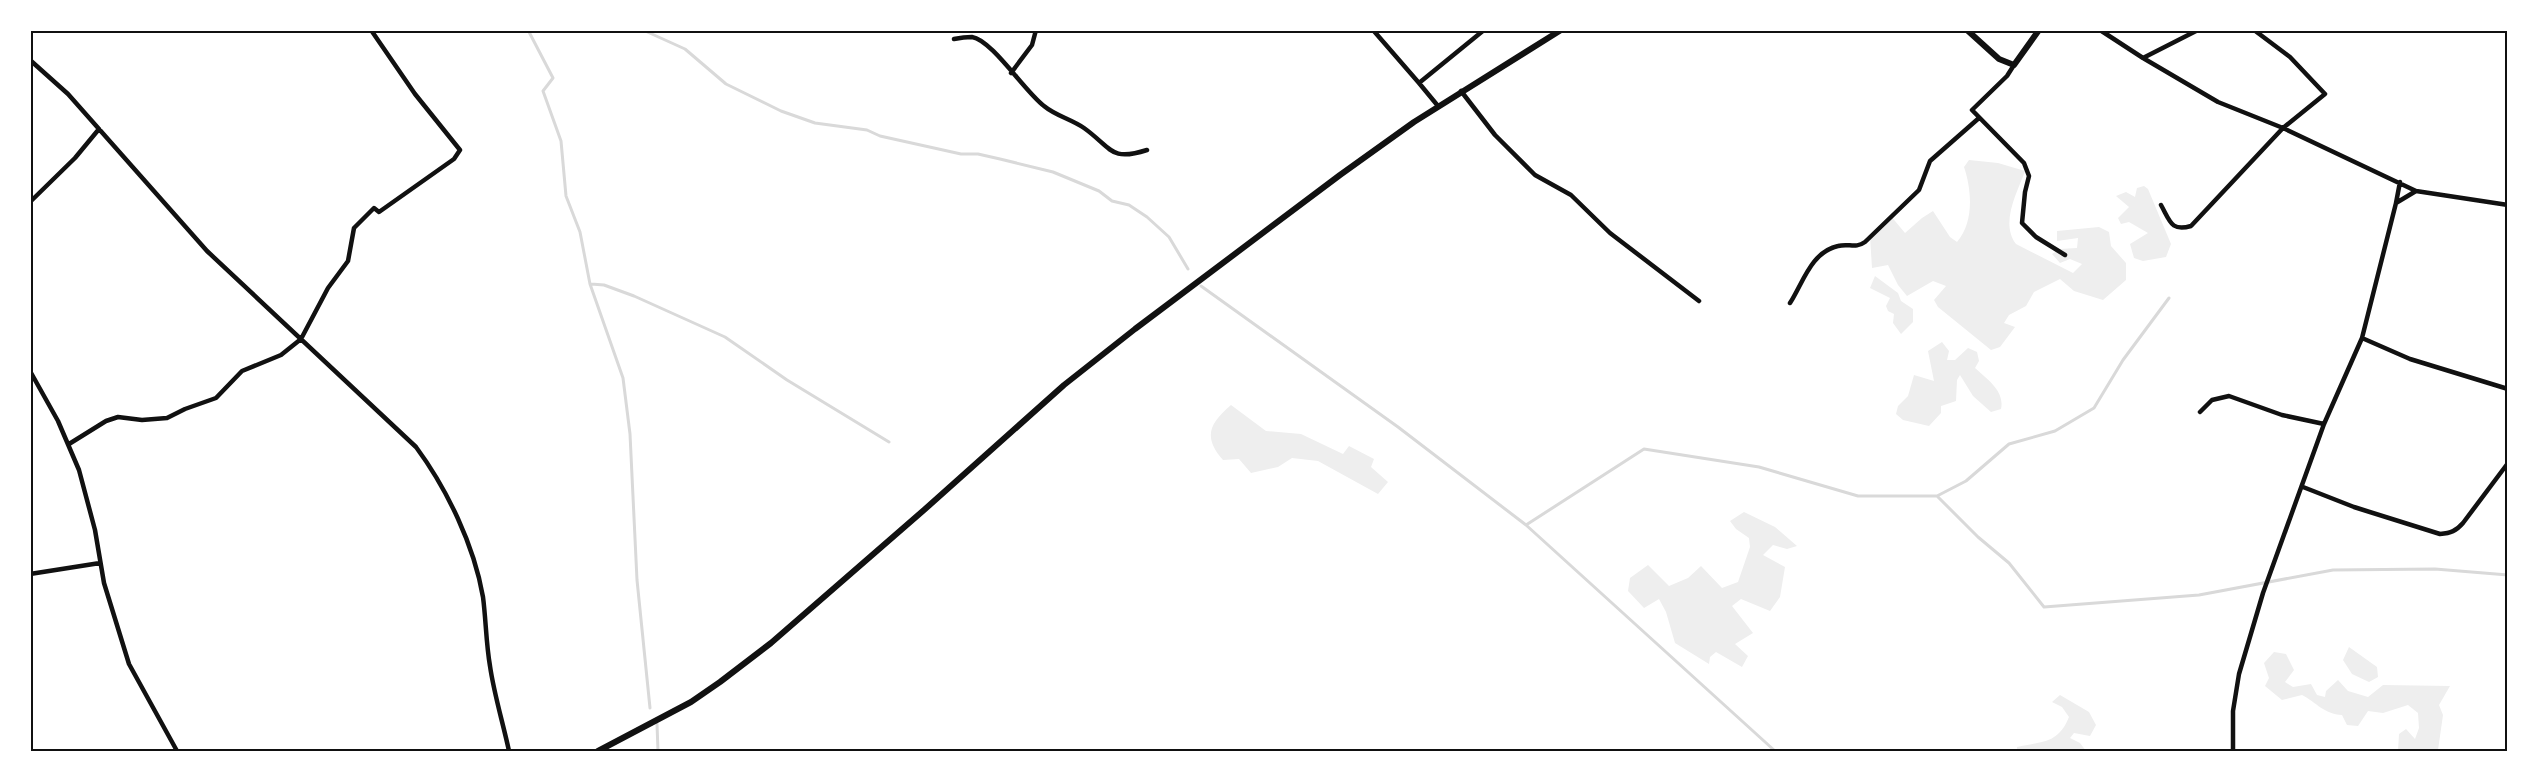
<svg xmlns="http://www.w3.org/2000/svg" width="2538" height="781" font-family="Bitter,serif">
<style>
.green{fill:#eee}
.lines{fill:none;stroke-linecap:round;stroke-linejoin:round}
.stream{stroke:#d9d9d9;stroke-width:3}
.minor{stroke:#111;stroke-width:4.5}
.tertiary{stroke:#111;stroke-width:6}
.neatline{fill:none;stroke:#111;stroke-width:2}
</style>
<rect width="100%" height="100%" fill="#fff"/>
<path class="green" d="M1969,160L1998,163L2025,171C2017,193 2000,223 2016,244L2073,273L2082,264L2070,259L2060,263L2052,254L2060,249L2077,248L2078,238L2057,241V231L2099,227L2109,232L2111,246L2126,263V280L2103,300L2074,291L2060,279L2034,292L2026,306L2009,315L2004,323L2015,327L2000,347L1991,350L1938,307L1934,300L1946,286L1933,281L1907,296L1898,285L1888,265L1872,268L1870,236L1890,215L1905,233L1922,218L1933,211L1950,237L1957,242C1974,222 1972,191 1964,167Z
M2144,186L2148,189L2171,244L2166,257L2143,261L2134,258L2130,244L2148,233L2129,222L2121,224L2118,218L2129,207L2116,196L2126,192L2135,197L2137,188Z
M1875,276L1898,293L1901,301L1913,309V322L1901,334L1893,323L1894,314L1888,311L1886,306L1890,298L1870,288Z
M1942,342L1949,351L1947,360H1955L1968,348L1977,352L1979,361L1975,368C1987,379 2005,391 2001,409L1991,412L1973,396L1960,375L1957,380L1956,401L1941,406V413L1929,426L1903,420L1896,414L1898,406L1908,396L1914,375L1934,381L1928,351Z
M1231,405L1266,431L1301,434L1343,454L1349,446L1374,459L1371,467L1388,482L1378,494L1318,461L1292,458L1278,467L1251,473L1239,459L1223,460C1203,437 1209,424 1231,405Z
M1744,512L1775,527L1797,546L1787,549L1773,545L1763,555L1785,567L1780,597L1770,611L1741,599L1732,606L1753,633L1735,644L1748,656L1742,667L1716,652L1710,657L1709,664L1675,643L1666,612L1659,599L1644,608L1628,591L1630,578L1648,565L1669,586L1688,578L1701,566L1722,588L1738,582L1750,547L1749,538L1736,529L1730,521Z
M2349,647L2377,667L2378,677L2369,682L2352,674L2343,660Z
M2274,652L2286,654L2294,670L2285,682L2293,687L2311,684L2317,695L2325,697L2326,691L2338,680L2348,691L2368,697L2383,685L2450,686L2439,705L2443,715L2438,750L2398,751L2399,734L2406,729L2415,739L2419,728L2418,713L2408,705L2383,713L2368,711L2358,726L2347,725L2342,715C2324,714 2317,703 2302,695L2282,700L2265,686L2269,678L2264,663Z
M2060,695L2089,712L2096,725L2090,736L2074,733L2070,738L2080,743L2086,751H2017V747C2043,741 2058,744 2069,717L2062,707L2052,702Z"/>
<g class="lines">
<path class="stream" d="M528,30L553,78L543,91L561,141L566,196L580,232L590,284L623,378L630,434L637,580L650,708
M643,30L685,49L726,84L781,111L815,123L867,130L880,136L961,154H978L1000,159L1053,172L1099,191L1112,201L1129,205L1147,217L1169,237L1188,269
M591,284L604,285L634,296L725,337L787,380L889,442
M1201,286L1398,427L1526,525L1775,751
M1937,496L1978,537L2009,563L2044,607L2199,595L2333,570L2435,569L2508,575
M1526,525L1644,449L1759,467L1858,496H1937L1966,481L2009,444L2055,431L2094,408L2123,360L2169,298
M657,724L658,751"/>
<path class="minor" d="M1373,30L1419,83
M2100,30L2143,58L2218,102L2283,128L2416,191L2508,205
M954,39C959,38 966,37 972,37C992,40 1025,92 1044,106C1056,116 1071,119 1084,128C1112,148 1110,162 1147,150
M2143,58L2198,30
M30,60L68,94L207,251L416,447C447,489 474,545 483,597C486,620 486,643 490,666C494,694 503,723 509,751
M2014,65L2007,76L1972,110L2024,163L2029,176L2025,192L2022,223L2036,237L2065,255
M1011,73L1032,45L1036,30
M1461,91L1495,135L1535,175L1571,195L1610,233L1699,301
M1438,106L1419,83L1484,30
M30,202L75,158L99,129
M2396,203L2400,182
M2161,205C2170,221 2171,232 2191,226L2283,128L2325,94L2290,57L2254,30
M1790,303C1803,283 1811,252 1838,246C1849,243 1855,249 1865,242L1919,190L1930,161L1979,118
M2362,338L2410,359L2508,389
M30,371L58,421L79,470L95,530L104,583L129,664L177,751
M2200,412L2212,400L2229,396L2282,415L2324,424
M69,444L106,421L118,417L142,420L167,418L185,409L216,398L242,371L281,355L301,339L328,288L348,261L354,228L374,208L379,212L454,159L460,150L415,94L371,30
M2303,487L2354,507L2440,534C2451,533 2456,531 2463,523L2508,463
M30,574L100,563
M2233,751V711L2239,674L2263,593L2324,424L2362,338L2396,203L2416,191"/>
<path class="tertiary" d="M1967,30L1999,59L2014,65L2039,30
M598,751L691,702L720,682L771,643L924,510L1064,385L1135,329L1340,175L1414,122L1561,30"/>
</g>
<rect width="2538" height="781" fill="none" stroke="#ffffff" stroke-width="63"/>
<rect x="32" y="32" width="2474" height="718" class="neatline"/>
</svg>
